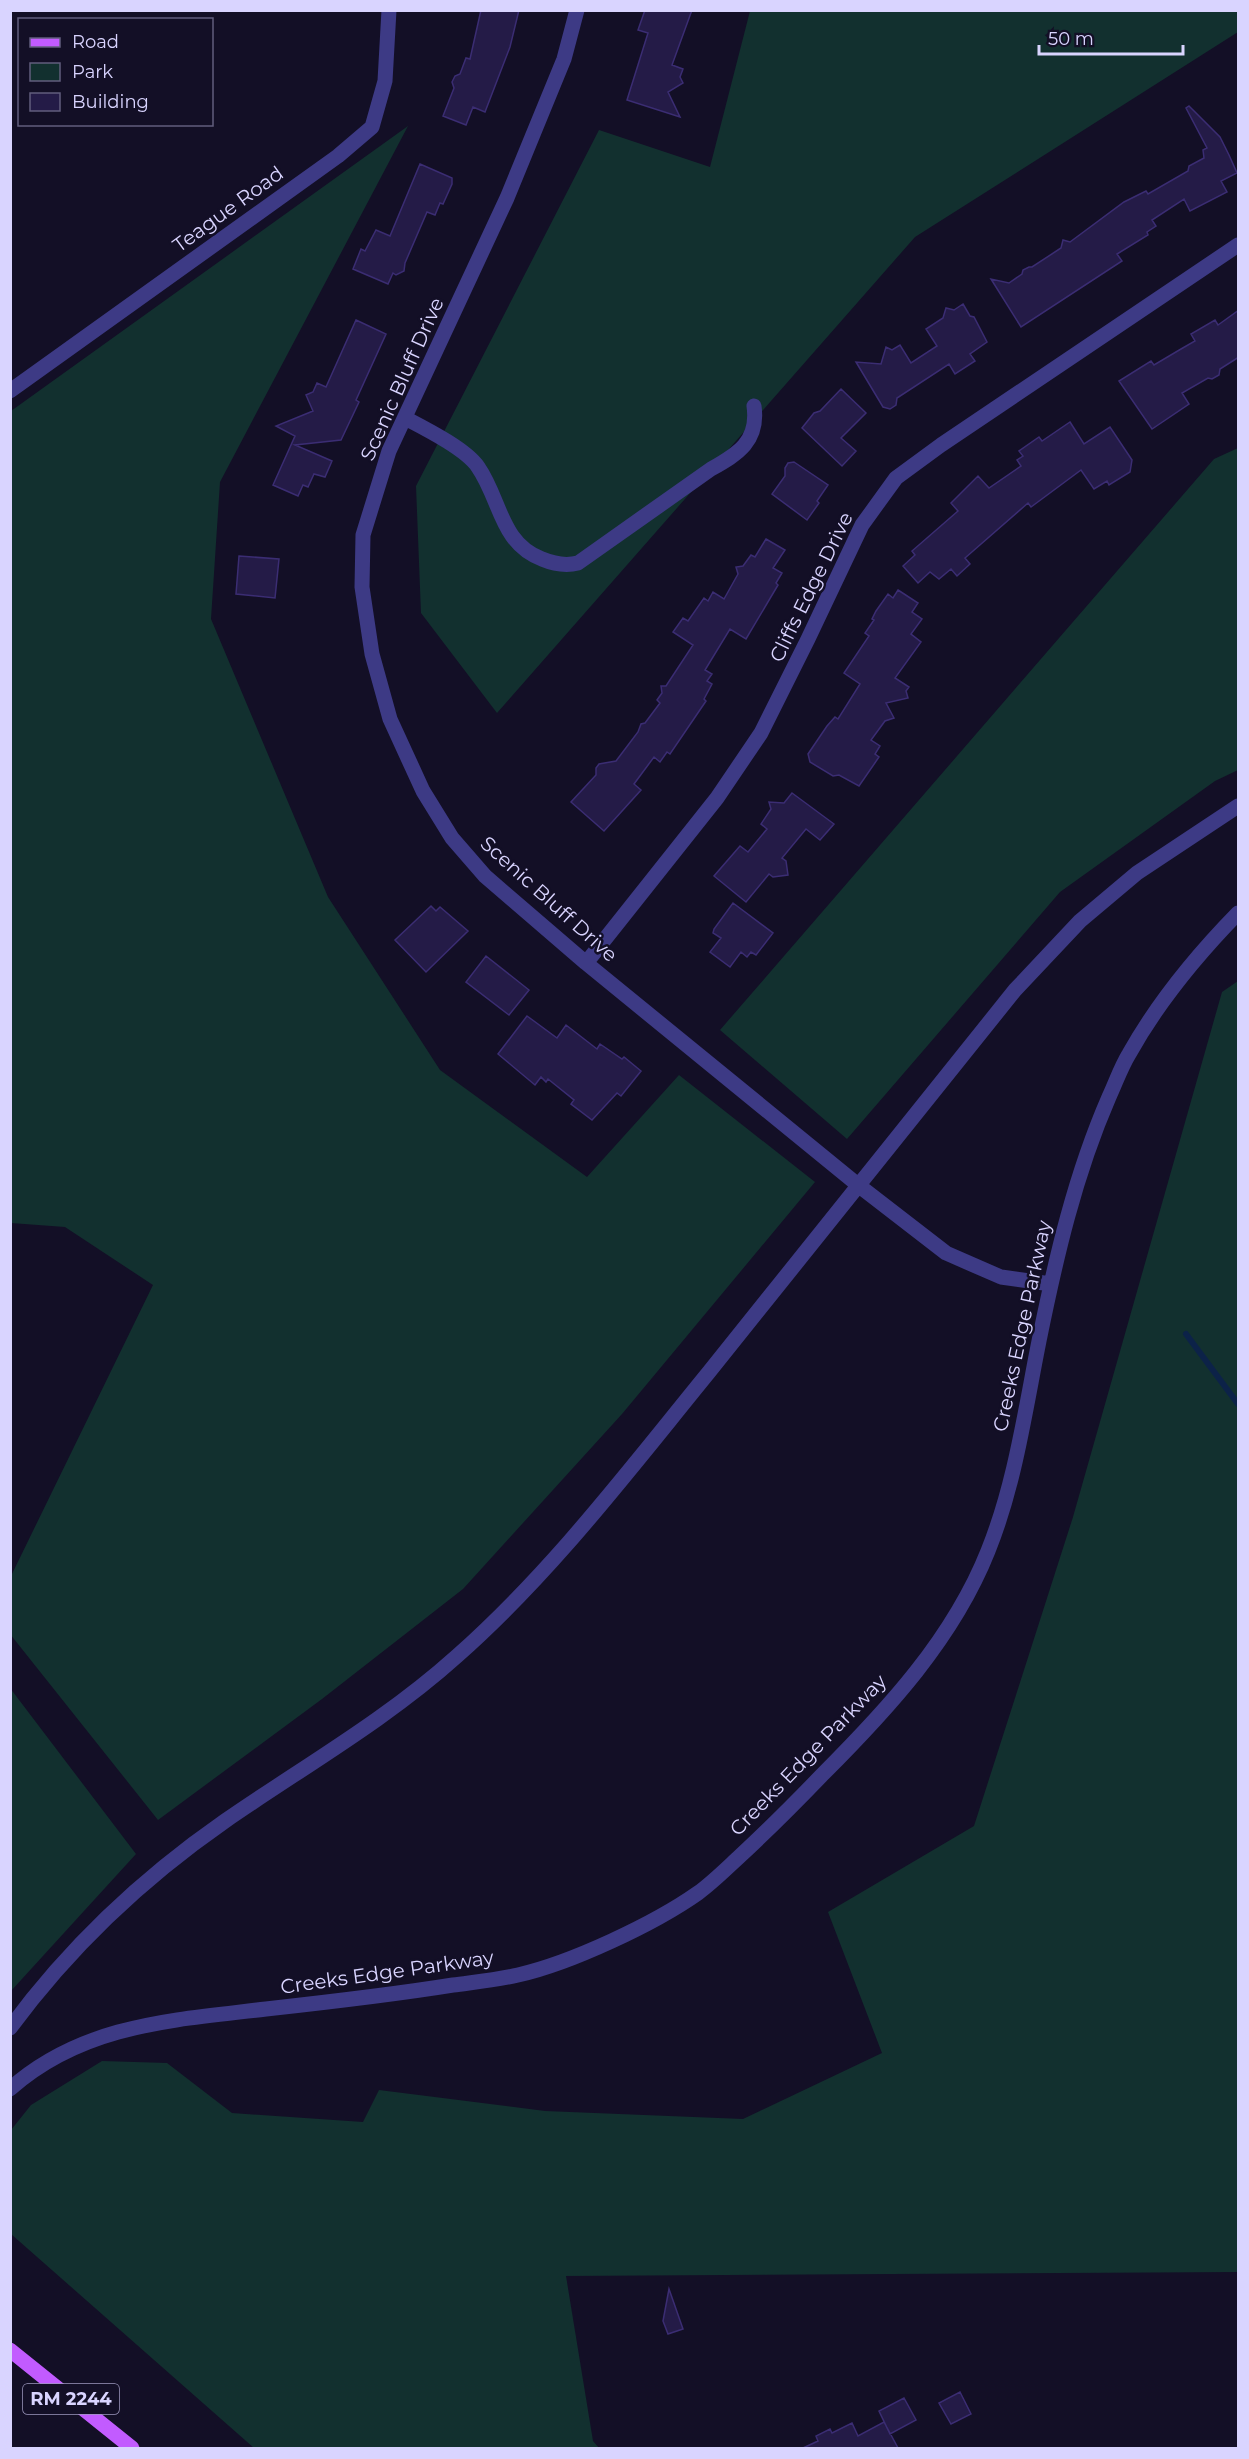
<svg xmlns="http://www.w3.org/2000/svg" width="1249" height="2459" font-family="Montserrat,sans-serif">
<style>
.green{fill:#12302f}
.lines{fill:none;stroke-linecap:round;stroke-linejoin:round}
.stream{stroke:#0c2248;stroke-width:6}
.building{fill:#241b47;stroke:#3b2d73;stroke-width:1.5}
.minor{stroke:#3d3a85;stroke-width:15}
.major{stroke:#c25bff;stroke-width:15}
.labels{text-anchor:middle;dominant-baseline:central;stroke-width:5;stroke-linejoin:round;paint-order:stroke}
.shield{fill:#130f26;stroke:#9e99be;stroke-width:1.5}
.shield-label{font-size:18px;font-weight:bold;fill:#d9d4ff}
.street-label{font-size:20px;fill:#d9d4ff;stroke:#130f26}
</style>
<rect width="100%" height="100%" fill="#130f26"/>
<path class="green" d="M750,11H1238V32L915,237L497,713L421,613L416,486L599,130L710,167Z
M408,126L220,482L211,619L328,897L440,1070L587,1177L679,1075L815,1182L622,1414L463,1589L322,1699L158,1820L10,1634L11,1576L153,1285L65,1227L11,1223V411Z
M1238,448V770L1215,781L1060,892L847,1139L720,1030L1214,459Z
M1238,981V2272L566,2276L593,2441L599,2448H254L11,2234V2130L31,2105L102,2061L167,2063L232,2113L363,2122L379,2090L545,2111L743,2119L882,2053L828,1912L974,1826L1073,1517L1222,992Z
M10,1688L136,1854L11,1991H10Z"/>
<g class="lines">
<path class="stream" d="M1186,1334L1238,1404"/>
</g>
<path class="building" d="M481,10H519L510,47L485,112L473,107L466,125L443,116L454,88L452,82L455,76L460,74L466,58L470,59Z
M645,10H692L672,65L683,69L680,77L683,83L668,92L680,117L627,100L648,33L638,30Z
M1189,106L1220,137L1229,155L1237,173L1221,181L1227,192L1190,211L1184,199L1152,220L1156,226L1147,232L1148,235L1117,254L1122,261L1021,327L991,279L1009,283L1022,274L1023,270L1029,267H1032L1061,248L1063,240L1070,242L1124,202L1146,191L1148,194L1188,171L1189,166L1204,158L1203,150L1207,148L1186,108Z
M420,164L452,178V184L443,204L440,203L435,215L427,212L405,263L404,271L396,275L393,273L388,284L353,269L361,249L365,251L376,230L390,236Z
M963,304L970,316L974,317L987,342L970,354L975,361L955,374L949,364L897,398L896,405L890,409L883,407L856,362L881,364L886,347L892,350L900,345L911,363L937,346L926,329L943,318L946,308L954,310Z
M1239,310V357L1220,369L1219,375L1212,379L1208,378L1182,393L1189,404L1152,429L1119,381L1151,361L1154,365L1181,349L1195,341L1191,334L1215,320L1218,325Z
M356,320L386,334L356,400L359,402L341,440L295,445L332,461L325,477L314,474L308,487L303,485L298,496L273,485L295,436L276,426L313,411L306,395L313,392L317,383L326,387Z
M841,389L866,413L841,438L856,451L842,466L802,428L814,413L820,411Z
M1070,422L1084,444L1110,427L1132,460L1130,472L1109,485L1107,481L1094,489L1081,470L1031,507L1028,503L965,558L970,564L957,576L951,569L939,579L930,572L918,583L903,566L915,555L912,551L958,511L951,503L978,476L989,488L1021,466L1017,460L1023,456L1019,451L1039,437L1042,441Z
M794,462L828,485L817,501L819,503L807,520L772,494L785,476V468L788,463Z
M766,539L785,550L773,568L782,573L776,583L778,585L746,639L730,629L705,670L712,674L707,681L712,684L704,699L706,701L670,754L667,752L660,762L654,757L634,784L641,790L604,831L571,802L596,775V768L599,764L616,761L638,732L641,724L645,723L660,703L657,700L662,693L661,686H666L693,645L673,632L683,618L688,621L704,598L708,601L713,592L724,599L738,574L736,567L743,566L751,555L755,557Z
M239,556L279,559L275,598L236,594Z
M898,590L918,603L912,612L922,619L911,634L921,642L895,678L909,687L906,691L908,698L886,703L894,718L885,721L871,740L880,746L875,754L879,757L859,786L839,775L833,776L810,762L808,754L827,726L835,717L838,719L860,684L844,673L869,636L865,633L874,620L872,619L876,611L888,594L893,598Z
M792,793L834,824L820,840L806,829L782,858L786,861L788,875L773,877L769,874L746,902L714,876L740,846L748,852L767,829L761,824L771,809L769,802L784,803Z
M733,903L773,933L756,955L751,952L747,957L741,952L730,967L710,952L721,938L713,933L714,929Z
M431,906L436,911L440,907L468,931L426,972L395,940Z
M486,956L529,990L509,1015L466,982Z
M527,1016L557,1038L566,1025L597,1049L600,1044L622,1059L624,1057L641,1071L621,1096L617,1093L592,1120L571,1104L574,1100L548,1079L546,1082L541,1077L535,1085L498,1054Z
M669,2289L683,2329L668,2334L663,2321Z
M960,2392L971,2414L951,2424L939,2403Z
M904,2398L916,2420L890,2434L879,2411Z
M884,2422L898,2448H803L818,2441L816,2436L830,2429L832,2433L852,2423L858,2436Z"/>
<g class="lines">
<path class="minor" d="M577,10L564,59L507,198L389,451L363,535L362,587L372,654L390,719L423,791L452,838L485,876L586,963L858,1185L946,1253L1001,1277L1051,1284
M10,391L338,156L372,127L385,81L389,10
M405,418C424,428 466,449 478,467C501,500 500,543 542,559C554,564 566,566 578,563L711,469C738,454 759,441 754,406
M586,963L717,798L761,733L808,639L862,525L896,478L941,445L1238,245
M10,2028C69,1948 143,1878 225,1821C303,1767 386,1720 457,1656C552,1572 629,1470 709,1372C811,1244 913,1117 1015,990L1080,921L1137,873L1238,806
M10,2089C83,2024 174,2020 266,2009C329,2002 391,1995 453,1985C475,1982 497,1980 518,1975C571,1963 654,1924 698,1893C713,1882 727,1868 740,1856C768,1830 795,1803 821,1776C887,1710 953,1639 988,1551C1015,1484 1025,1411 1039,1341C1056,1257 1075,1175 1109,1097C1116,1082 1121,1067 1129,1054C1158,1002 1197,955 1238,913"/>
<path class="major" d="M10,2350L132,2448"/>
</g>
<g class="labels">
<rect class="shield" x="23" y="2384" width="96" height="30" rx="4.5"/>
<g class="shield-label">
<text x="71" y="2399">RM 2244</text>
</g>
<g class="street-label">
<text transform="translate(228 209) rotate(-36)">Teague Road</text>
<text transform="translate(402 379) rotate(-66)">Scenic Bluff Drive</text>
<text transform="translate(811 587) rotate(-64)">Cliffs Edge Drive</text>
<text transform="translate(549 899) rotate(42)">Scenic Bluff Drive</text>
<text transform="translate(1022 1326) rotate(-78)">Creeks Edge Parkway</text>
<text transform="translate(808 1755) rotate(-46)">Creeks Edge Parkway</text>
<text transform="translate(387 1972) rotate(-8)">Creeks Edge Parkway</text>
</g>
</g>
<rect width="1249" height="2459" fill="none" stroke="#d9d4ff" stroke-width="24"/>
<rect x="18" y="18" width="195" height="108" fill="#130f26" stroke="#625e7d" stroke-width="1.5"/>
<rect x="30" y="38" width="30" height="9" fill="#c25bff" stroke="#625e7d" stroke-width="1.5"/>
<text x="72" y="48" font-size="18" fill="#d9d4ff">Road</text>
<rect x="30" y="63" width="30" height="18" fill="#12302f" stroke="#625e7d" stroke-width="1.5"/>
<text x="72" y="78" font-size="18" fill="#d9d4ff">Park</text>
<rect x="30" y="93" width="30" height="18" fill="#241b47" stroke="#625e7d" stroke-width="1.5"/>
<text x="72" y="108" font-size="18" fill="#d9d4ff">Building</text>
<path d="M1039 45v9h144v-9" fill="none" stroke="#d9d4ff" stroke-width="3"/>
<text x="1048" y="45" font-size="18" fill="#d9d4ff" stroke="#130f26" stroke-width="4.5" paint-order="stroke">50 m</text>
</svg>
